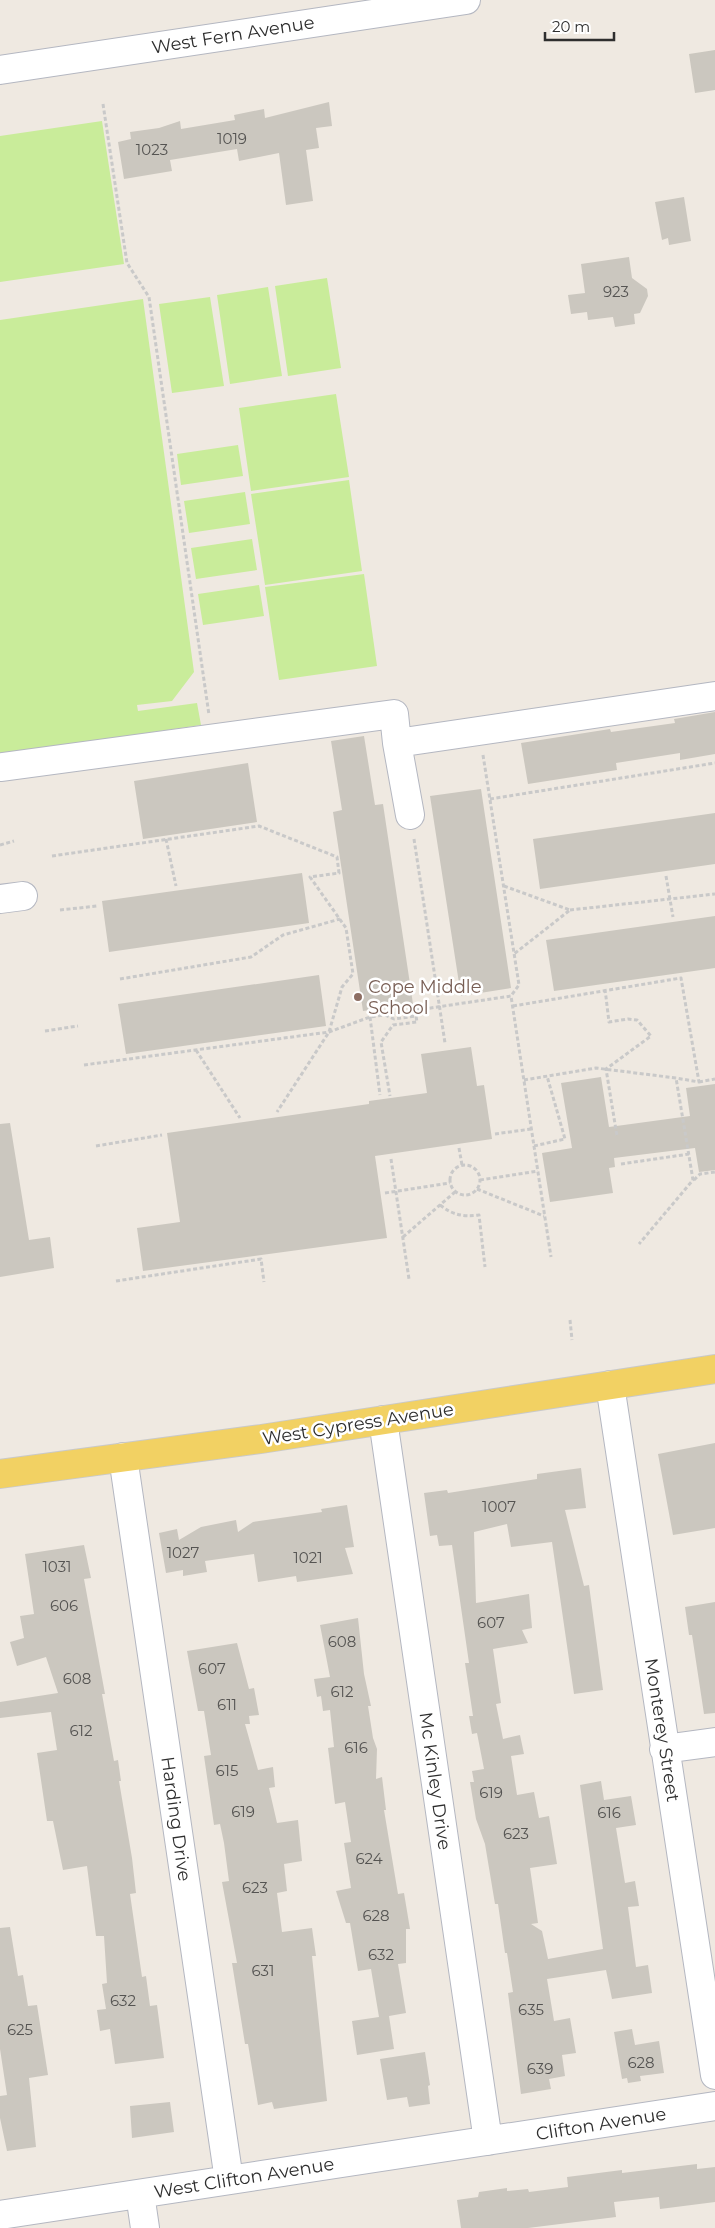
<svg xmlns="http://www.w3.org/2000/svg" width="715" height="2228" font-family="Montserrat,sans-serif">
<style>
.pitch{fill:#c9ec9a}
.building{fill:#cbc7bf}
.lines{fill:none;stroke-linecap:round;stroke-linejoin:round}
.minor-casing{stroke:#b4b7c1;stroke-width:30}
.major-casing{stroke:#c9c9c9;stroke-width:30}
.path{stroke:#c9c9c9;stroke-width:3;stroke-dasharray:4 2.5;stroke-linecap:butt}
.minor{stroke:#fff;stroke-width:28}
.major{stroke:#f2d163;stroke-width:28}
.education-dot{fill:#8d6e63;stroke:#fff;stroke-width:2}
.labels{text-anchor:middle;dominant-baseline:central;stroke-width:5;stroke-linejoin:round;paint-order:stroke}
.number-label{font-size:15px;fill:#555452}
.street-label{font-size:18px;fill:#2e2e2e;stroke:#fff}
.education-label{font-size:18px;fill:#785e54;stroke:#fff;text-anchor:start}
</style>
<rect width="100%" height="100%" fill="#efe9e1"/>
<path class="pitch" d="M102,121L124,264L0,282V136Z
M327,278L341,368L288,376L275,286Z
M268,287L282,376L230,384L217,295Z
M210,297L224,386L172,393L159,304Z
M143,299L194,672L172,701L137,705L138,711L197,703L201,725L0,755V320Z
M336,394L349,477L251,491L239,408Z
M238,445L243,476L181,485L177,454Z
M349,480L362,571L265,585L251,494Z
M245,492L250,524L189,533L184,501Z
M252,539L257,570L196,579L191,548Z
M364,574L377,666L279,680L265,587Z
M259,585L264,616L203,625L198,594Z"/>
<path class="building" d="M715,50V90L695,93L689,54Z
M329,102L332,126L316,128L319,148L306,150L313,201L286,205L279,153L239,161L237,149L170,160L172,171L124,179L118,142L131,139L130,132L159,128L180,121L181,129L235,120L234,115L264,109L265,118Z
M684,197L691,241L669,245L668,238L662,240L655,202Z
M629,257L632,278L647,289L648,296L640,313L634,314L635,324L615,327L613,317L588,320L587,312L571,314L568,295L585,293L581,264Z
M715,712V754L680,760V753L616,763L617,770L528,784L521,743L610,729L611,732L675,723L674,719Z
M364,736L375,805L383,804L413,1004L363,1011L333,812L342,810L331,741Z
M248,763L257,822L143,839L134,781Z
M481,789L511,988L461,996L430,796Z
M715,813V864L540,889L533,839Z
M302,873L309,923L109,952L102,901Z
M715,916V968L554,991L546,940Z
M319,975L326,1026L126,1054L118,1004Z
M471,1047L477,1086L484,1085L492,1139L375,1156L387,1238L143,1271L137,1228L180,1222L167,1133L369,1104V1101L427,1093L421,1054Z
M601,1077L609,1127L690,1116L686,1088L715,1084V1170L699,1172L695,1148L614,1158L615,1167L609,1168L613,1193L550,1202L542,1153L572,1148L561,1083Z
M10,1123L29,1240L50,1237L54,1268L0,1277V1124Z
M715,1443V1528L673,1535L658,1454Z
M581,1468L586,1508L565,1510L584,1586L589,1585L603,1690L574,1694L552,1542L511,1547L507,1524L474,1532L476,1603L529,1594L532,1628L522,1630L528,1643L493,1649L501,1703L496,1704L503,1739L520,1735L524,1754L511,1756L517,1795L534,1792L539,1818L549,1816L557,1864L530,1868L538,1923L531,1924L542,1931L548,1959L603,1949L580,1785L601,1781L604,1800L631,1796L636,1825L616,1828L625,1883L635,1881L639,1906L628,1907L636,1967L648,1965L652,1993L612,1999L606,1970L547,1979L554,2021L570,2018L576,2053L562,2055L565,2076L549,2079L551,2089L521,2094L508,1993L513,1992L507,1953H505L498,1904H495L485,1844L476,1819L470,1782H474L472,1771L484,1769L477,1733L472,1734L469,1716H473L465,1663H469L452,1545L439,1546L437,1535L430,1536L424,1493L447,1490L448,1493L505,1484L537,1479V1474Z
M347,1505L354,1547L345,1548L353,1574L297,1582L296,1576L258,1582L254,1554L205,1561L207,1572L183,1576V1570L166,1573L159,1533L177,1529L179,1540L201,1527L236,1520L238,1532L253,1522L322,1512L321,1509Z
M84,1545L91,1578L84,1579L105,1694H102L114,1761L118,1760L121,1781H119L132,1858L136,1893L130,1894L142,1977L146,1976L150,2006L157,2005L164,2058L115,2064L110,2029L100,2031L97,2010L106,2009L102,1984L107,1983L104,1936H96L87,1866L63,1870L53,1821H47L37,1753L57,1750L51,1712L0,1718V1702L58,1693L46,1657L17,1666L10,1642L24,1638L20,1616L34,1614L25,1554Z
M715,1602V1713L704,1714L692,1635H689L685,1607Z
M358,1618L364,1674L371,1706H368L373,1738L377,1749L376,1779L382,1777L386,1810H384L398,1894L404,1893L410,1929H406V1963L398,1964L406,2013L389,2016L394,2049L357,2055L352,2021L379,2017L371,1969L358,1971L350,1923H346L336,1891L351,1888L344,1843L351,1842L345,1802L335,1804L328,1748L334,1747L330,1710L323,1711L321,1696L317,1697L314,1679L330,1677L320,1625Z
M237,1643L249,1689L254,1688L259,1715L249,1716L250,1724H245L258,1770L273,1767L275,1787L269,1788L277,1823L298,1820L302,1861L284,1864L287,1891L277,1893L282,1932L312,1928L316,1956H312L327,2101L274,2109L272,2102L258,2105L248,2044H245L232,1963H237L222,1882L229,1881L224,1843L220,1824L214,1825L204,1756L211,1755L204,1711H198L187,1651Z
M10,1927L18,1976L23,1975L28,2006L37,2005L48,2075L29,2078L36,2147L7,2151L0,2118V2096L7,2095L0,2049V1928Z
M632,2029L635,2045L659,2041L664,2073L640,2076L641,2081L628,2083L627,2078L622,2079L614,2032Z
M425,2052L430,2085L428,2086L430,2104L409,2107L407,2097L387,2100L380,2059Z
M170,2102L174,2132L132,2138L130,2106Z
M697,2164V2169L715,2167V2202L660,2209L659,2197L614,2202L616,2217L528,2228H461L457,2200L478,2197L479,2192L507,2188V2191L528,2189L529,2192L568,2187L567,2177L622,2170V2173Z"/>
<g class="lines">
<g class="minor-casing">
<path id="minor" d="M0,70L466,0
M397,743L410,815
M2,767L394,714L397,743L715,696
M0,899L23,896
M610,1385L715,2075
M383,1420L488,2141
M123,1457L229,2180
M664,1749L715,1742
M140,2194L145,2228
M0,2215L715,2106"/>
</g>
<g class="major-casing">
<path id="major" d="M0,1474L261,1439L715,1369"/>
</g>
<path class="path" d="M103,104L127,263L149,297L209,715
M483,755L519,985L511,996
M490,799L715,763
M166,839L176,886
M414,839L445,1043
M0,845L14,841
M52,856L259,826L337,857L339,873L310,877L346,928L353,974L342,987L329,1032L277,1112
M666,876L673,917
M504,886L570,910L514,954
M60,910L97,906
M570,910L715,894
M120,979L251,957L283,935L340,919
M605,989L609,1022L628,1019L637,1020L651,1036L606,1069L617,1136
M513,1006L681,978L699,1082L676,1078
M385,1015L394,1019L416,1016L417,1022L393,1025L381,1042L390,1096
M370,1017L380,1095
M45,1031L78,1026
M196,1050L240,1118
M84,1065L329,1032L370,1017L511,996L551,1257
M524,1080L596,1068L676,1078L693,1180L639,1244
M699,1082L715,1079
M495,1134L531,1129
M96,1146L162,1135
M534,1146L565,1139L547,1076
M459,1148L462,1165
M391,1159L409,1279
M621,1164L689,1154
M450 1180a15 15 0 1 1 30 0a15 15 0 1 1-30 0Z
M480,1180L538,1171
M694,1180L700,1174L715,1172
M477,1189L544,1216
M385,1193L450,1183
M440,1205C453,1215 462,1217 479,1215L485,1267
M403,1237L455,1192
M116,1281L261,1259L264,1282
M570,1320L572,1340"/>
<use href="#minor" class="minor"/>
<use href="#major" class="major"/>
</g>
<circle class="education-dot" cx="358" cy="997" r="5"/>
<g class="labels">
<g class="number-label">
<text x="232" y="138">1019</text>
<text x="152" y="149">1023</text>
<text x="616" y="291">923</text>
<text x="499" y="1506">1007</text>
<text x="183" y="1552">1027</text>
<text x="308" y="1557">1021</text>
<text x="57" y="1566">1031</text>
<text x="64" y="1605">606</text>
<text x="491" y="1622">607</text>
<text x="342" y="1641">608</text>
<text x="212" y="1668">607</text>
<text x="77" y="1678">608</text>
<text x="342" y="1691">612</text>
<text x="227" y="1704">611</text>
<text x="81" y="1730">612</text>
<text x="356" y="1747">616</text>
<text x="227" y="1770">615</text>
<text x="491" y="1792">619</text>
<text x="243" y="1811">619</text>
<text x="609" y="1812">616</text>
<text x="516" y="1833">623</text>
<text x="369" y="1858">624</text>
<text x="255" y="1887">623</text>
<text x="376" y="1915">628</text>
<text x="381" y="1954">632</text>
<text x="263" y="1970">631</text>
<text x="123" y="2000">632</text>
<text x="531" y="2009">635</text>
<text x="20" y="2029">625</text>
<text x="641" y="2062">628</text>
<text x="540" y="2068">639</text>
</g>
<g class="street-label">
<text transform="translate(233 35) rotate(-9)">West Fern Avenue</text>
<text transform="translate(358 1424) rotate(-9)">West Cypress Avenue</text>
<text transform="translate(662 1730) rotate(81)">Monterey Street</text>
<text transform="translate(435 1781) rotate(82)">Mc Kinley Drive</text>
<text transform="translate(176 1819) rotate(82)">Harding Drive</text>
<text transform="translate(601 2124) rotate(-9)">Clifton Avenue</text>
<text transform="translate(244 2178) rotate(-9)">West Clifton Avenue</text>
</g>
<g class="education-label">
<text x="368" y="987">Cope Middle<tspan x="368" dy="21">School</tspan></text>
</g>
</g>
<path d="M545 32v8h69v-8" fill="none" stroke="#2e2e2e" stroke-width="2.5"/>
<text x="552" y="32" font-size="15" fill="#2e2e2e" stroke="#ffffff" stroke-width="4" paint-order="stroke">20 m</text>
</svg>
